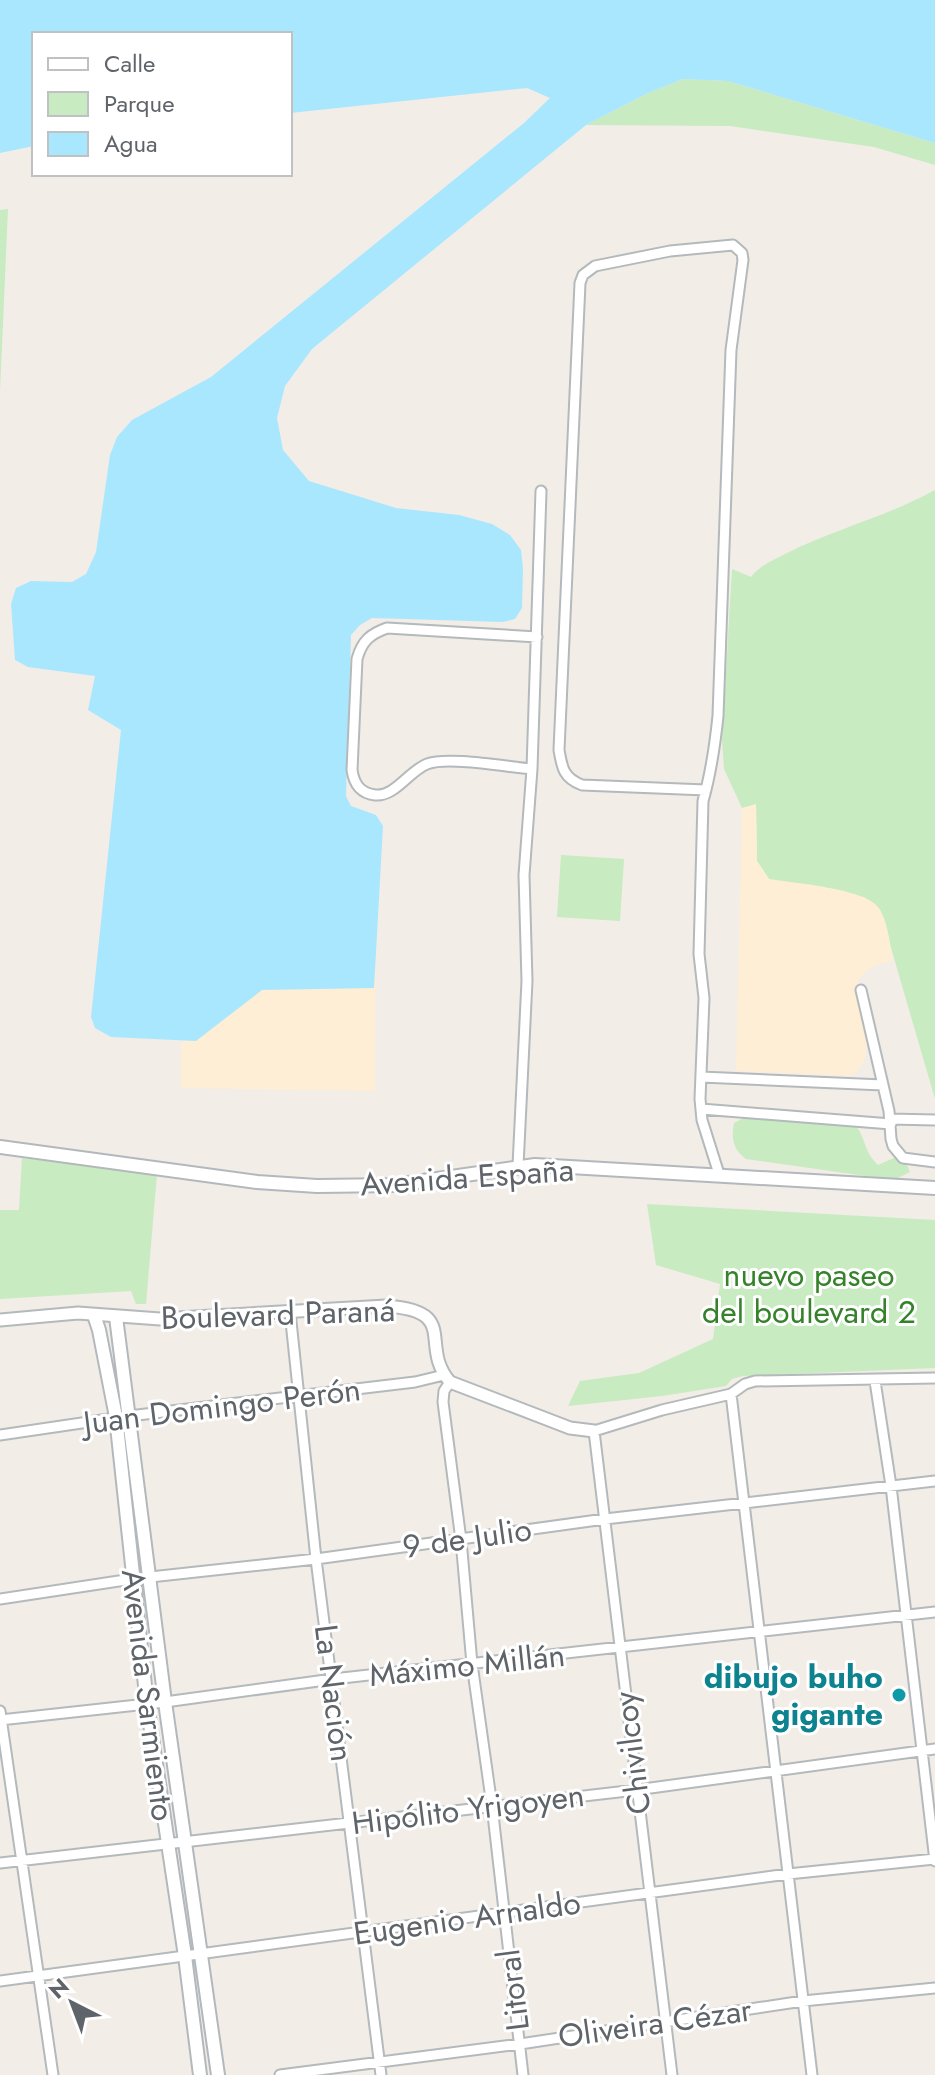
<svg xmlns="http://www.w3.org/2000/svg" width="935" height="2075" font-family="Jost,sans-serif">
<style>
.green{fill:#c8ebc1}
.sand{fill:#feeed5}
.water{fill:#a9e7ff}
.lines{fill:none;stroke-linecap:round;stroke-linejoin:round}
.minor-casing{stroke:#b4b9bc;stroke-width:13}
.tertiary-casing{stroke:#b4b9bc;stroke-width:15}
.secondary-casing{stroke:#b3b8bd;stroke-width:16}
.minor{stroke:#fff;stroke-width:9}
.tertiary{stroke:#fff;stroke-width:11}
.secondary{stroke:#fff;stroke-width:12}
.culture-dot{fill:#0f9aa8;stroke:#fff;stroke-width:3}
.labels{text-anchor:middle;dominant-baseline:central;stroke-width:6;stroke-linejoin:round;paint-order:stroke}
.street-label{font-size:32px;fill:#5e6469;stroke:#fff}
.park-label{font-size:32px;fill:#35822a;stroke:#fff}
.culture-label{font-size:32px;font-weight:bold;fill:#0d838f;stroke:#fff;text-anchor:end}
</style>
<rect width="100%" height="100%" fill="#f2ede7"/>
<path class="green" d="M683,79L728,81L935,143V165L874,147L730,126L586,125L646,94Z
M8,209L0,391V210Z
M935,490V1099L880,910L864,897L769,879L757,861L756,805L742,808L724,769L722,740L732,569L751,577C760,565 774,560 787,553C835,529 888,516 935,490Z
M561,855L624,859L620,921L557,917Z
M753,1113L843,1115C869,1131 859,1147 878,1165L894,1158L905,1160L910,1172L894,1180L746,1159C733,1150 731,1138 734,1123Z
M22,1158L157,1174L146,1304H136L131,1291L0,1299V1210H19Z
M647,1204L935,1220V1368L743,1376L732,1379L726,1386L662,1396L568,1406L580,1381L639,1373L713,1339L720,1284L656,1265Z"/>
<path class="sand" d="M756,804L757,861L769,879C793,883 863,888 878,907C888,920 890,945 893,961C812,977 899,1036 852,1076L736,1071L742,808Z
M376,845L375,1091L181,1088V1044L250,991Z"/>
<path class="water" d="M0,0H935V143L728,81L683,79L646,94L586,125L312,349L285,386L277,418L283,450L309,481L396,508L459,515L492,524L510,535L521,550L523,569L522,608L515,619L503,622L372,618L360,625L351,635L346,796L351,806L376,815L383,826L374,988L262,990L196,1041L111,1037L95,1028L91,1017L121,730L88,710L95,676L28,667L15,660L11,604L16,588L31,581L72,582L86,574L96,552L110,455L117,437L132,420L211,377L524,123L550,98L527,88L290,113V34H34V146L0,153Z"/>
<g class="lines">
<g class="minor-casing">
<path id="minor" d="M532,769C507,767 448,756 427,764C409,771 395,797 375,795C360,793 354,784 352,770L357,659C362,641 370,634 387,628L537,637
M706,790L582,785C563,778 562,767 559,750L580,283L583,275L595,266L670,251L733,245L742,253L743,260L731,350L718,716C715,745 711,773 703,801L699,954L704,998L700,1099L702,1120L719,1174
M861,990L889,1111L891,1139L893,1146L903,1158L935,1162
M701,1077L883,1085
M701,1109L891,1124
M890,1119L935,1120
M518,1166L527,981L524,875L532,769L541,491
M290,1312L316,1559L381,2075
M875,1381L891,1486L935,1861
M450,1382L444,1391L443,1402L461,1540L472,1664L492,1806L523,2075
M731,1394L812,2075
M0,1435L129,1416L415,1382L444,1375
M0,1599L132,1579L316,1559L605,1519L935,1481
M0,1711L53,2075
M0,1720L165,1702L333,1679L935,1612
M0,1863L636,1790L935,1749
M0,1981L788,1874L935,1859
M280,2075L520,2044L803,2001L935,1988
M672,2075L594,1431L662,1410L731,1394L745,1384L755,1381L935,1378"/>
</g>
<g class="tertiary-casing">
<path id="tertiary" d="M0,1320L78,1313L160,1319L386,1306C461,1311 418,1345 450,1382L570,1428L594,1431"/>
</g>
<g class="secondary-casing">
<path id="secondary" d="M0,1147L257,1182L317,1186L395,1185L535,1165L935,1188
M94,1315L99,1330L116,1417L147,1704L185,1956L200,2075
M116,1317L165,1702L218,2075"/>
</g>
<use href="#minor" class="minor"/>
<use href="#tertiary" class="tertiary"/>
<use href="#secondary" class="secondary"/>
</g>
<circle class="culture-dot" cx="899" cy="1695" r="8"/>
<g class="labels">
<g class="street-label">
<text transform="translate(467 1177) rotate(-4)">Avenida España</text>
<text transform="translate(278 1314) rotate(-2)">Boulevard Paraná</text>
<text transform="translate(222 1406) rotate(-7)">Juan Domingo Perón</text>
<text transform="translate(467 1538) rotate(-8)">9 de Julio</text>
<text transform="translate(467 1665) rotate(-6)">Máximo Millán</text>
<text transform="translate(334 1693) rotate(83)">La Nación</text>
<text transform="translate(148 1695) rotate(83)">Avenida Sarmiento</text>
<text transform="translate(632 1753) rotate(-97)">Chivilcoy</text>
<text transform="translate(468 1809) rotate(-7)">Hipólito Yrigoyen</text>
<text transform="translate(467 1918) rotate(-8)">Eugenio Arnaldo</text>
<text transform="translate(513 1990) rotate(-97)">Litoral</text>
<text transform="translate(655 2023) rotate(-8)">Oliveira Cézar</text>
</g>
<g class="park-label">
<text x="809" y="1275">nuevo paseo<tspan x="809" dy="37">del boulevard 2</tspan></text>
</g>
<g class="culture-label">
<text x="883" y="1677">dibujo buho<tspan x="883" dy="37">gigante</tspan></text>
</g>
</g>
<rect x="32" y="32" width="260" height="144" fill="#ffffff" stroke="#bfc1c3" stroke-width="2"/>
<rect x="48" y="58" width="40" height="12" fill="#ffffff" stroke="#bfc1c3" stroke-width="2"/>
<text x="104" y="72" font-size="24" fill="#5e6469">Calle</text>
<rect x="48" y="92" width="40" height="24" fill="#c8ebc1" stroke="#bfc1c3" stroke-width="2"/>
<text x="104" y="112" font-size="24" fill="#5e6469">Parque</text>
<rect x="48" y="132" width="40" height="24" fill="#a9e7ff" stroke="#bfc1c3" stroke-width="2"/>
<text x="104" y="152" font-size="24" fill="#5e6469">Agua</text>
<g transform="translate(72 2003) rotate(318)" stroke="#ffffff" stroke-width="6" paint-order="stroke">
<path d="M0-6L14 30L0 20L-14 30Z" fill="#5e6469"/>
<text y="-12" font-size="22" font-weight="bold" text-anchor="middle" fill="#5e6469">N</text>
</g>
</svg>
